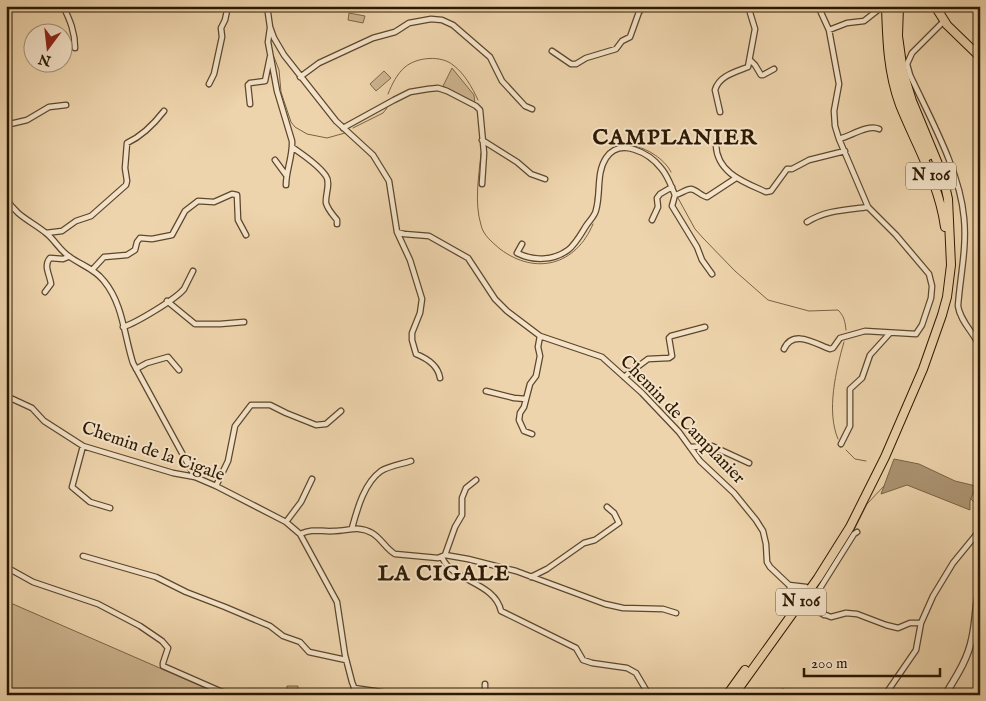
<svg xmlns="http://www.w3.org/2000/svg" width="986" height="701" font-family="'IM FELL English',serif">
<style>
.green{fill:#cdb48f;stroke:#7c6648}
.water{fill:#ac9472;stroke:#786245}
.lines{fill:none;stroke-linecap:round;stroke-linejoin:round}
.stream{stroke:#786245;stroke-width:1}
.minor-casing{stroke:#5c472c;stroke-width:7}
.tertiary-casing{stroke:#5c472c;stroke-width:8}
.primary-casing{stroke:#2b1801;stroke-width:10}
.minor{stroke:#f4e3c9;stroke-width:4.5}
.tertiary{stroke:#f4e3c9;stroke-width:5.5}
.primary{stroke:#eed4ac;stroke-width:8}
.labels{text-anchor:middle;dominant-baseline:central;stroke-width:4;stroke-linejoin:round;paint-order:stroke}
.shield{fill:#f4e3c9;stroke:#67553d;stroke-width:1}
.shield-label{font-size:16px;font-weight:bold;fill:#2b1801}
.street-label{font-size:18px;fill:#2b1801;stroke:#f4e3c9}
.district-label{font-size:22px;font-weight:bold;letter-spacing:1px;fill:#2b1801;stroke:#f4e3c9}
</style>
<rect width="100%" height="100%" fill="#eed4ac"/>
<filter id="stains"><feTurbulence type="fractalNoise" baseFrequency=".004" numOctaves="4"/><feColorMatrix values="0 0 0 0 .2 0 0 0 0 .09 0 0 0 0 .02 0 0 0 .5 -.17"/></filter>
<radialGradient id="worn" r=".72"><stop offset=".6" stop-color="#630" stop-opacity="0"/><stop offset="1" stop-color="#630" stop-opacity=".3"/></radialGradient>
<path class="green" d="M349,13L365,16L363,23L348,20Z
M452,68L474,95L475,104L443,86Z
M384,71L391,78L376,91L370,84Z
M6,601L217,693L223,695H6Z
M287,686H298V695H287Z"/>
<path class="water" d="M894,459L919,464L955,481L976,486L970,501V510L907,485L881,494Z"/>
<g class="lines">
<path class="stream" d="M274,57L279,70L281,92L291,122L295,127L307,134L327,138L345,133
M388,94C392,84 397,74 405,67C417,57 441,55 453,65C464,73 472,87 478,100
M353,128L383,113L387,108
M481,153C479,176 474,202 481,225C483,235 492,242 500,249C536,276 576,265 593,224
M603,160C616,131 660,150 671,172
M678,198L695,229L703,238L735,271L768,300L809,311L838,310C844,316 845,321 846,330
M595,200L598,173
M838,439C826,411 836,370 844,342
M846,450L855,459L866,461
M970,498L980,508
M853,532L867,504L884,486"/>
<g class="minor-casing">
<path id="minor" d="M63,6C70,20 75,32 75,48
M267,6L270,27L274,38L284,55L336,121L373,155L389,181L397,232L404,234L429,236L468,258L495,299L507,311L540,336L602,357L642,393L679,432L700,461L734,493L756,520L763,531L766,544L767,562L770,567L789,585L796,603
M944,21L912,53L907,64L910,75C930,118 960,171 964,218C967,248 960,277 958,306C960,321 974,333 980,347
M270,28L268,42L277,91L292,141C293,156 286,170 286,185
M829,30L847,23L864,21L883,6
M552,51L571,64H576L586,58L616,49L622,41L630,37L639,12L645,6
M750,60L755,65L761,75H763L774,69
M300,77L319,63L373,38L395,32L409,23L431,19L442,20L453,25L490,57L502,81L525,106L532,109
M209,84L214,74L222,37L221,28L225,20L228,6
M250,104L248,85L250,83L265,81L270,57
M720,112L715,90C719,76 735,72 748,67L755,29L748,6
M6,125L27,120L49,107L66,105
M343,128L394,100L410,92L428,89L438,88L447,91L476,106L480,110L484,153L482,184
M839,139C851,136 868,124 879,129
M482,140L517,162L531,174L545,179
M716,145C717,173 744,182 766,192L771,191L787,169H792L809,160L845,151
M292,147C303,155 318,164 326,176C331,183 325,195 326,203C328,210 333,215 337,220V224
M275,160L286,175
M675,195L672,206L697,247L702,260L712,274
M6,198C17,217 30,220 46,233C55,240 60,251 70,257C81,265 95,269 104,281C123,304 124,335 133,363L195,477
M652,220L658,207L657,198L660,194L672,187
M807,222C826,210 846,210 868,207
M397,232L410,260L422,299L420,313L412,333V340L416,354C426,358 438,365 440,378
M46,233L62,231L76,221L91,216L126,185L127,181L125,168L127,143C142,136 154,124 164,111
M522,244L517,253C533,261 553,261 568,250C575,245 581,234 586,226C589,221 595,216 596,210C601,193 596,173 606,158C620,137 649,153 661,168C668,176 671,186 675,195C681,194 686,189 691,189C697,190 701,196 707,197L736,178
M92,270L104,257L127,255L135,250L137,242L140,238L152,239L172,235L185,211L198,201L214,202L232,194L237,195L238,220L246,235
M45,292L51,284C50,275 43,266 50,258L63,259L68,257
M167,301L195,324H220L244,322
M123,327C136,323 176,299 184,289C187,283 190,277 193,271
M784,349C793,329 814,343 830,349L833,348L840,338L865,331L916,334L922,325L931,298L932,286L929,274L896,235L868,207L839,139L835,126L834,111L839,84L829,30L818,6
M136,369L147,363L168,357L179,370
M624,377L648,359L669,358L672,356L669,338L671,336L705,327
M486,391L514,398L526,399
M6,396L32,408L44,421L83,446L173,473L195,477L216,486L286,522L300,534L337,602L345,655L352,682L357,695
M532,434L524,431L519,420L520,413L524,407L530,384L536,376L540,356L538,347L540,336
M841,444L850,426V389L862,378L870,355L890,333
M83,446L72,487L90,502L110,508
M690,447L712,446L749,463
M216,486L228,461L235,426L251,405H270L286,413L316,425L326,424L341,411
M286,522L301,502L312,479
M352,528C357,510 364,483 381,471C389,466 402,464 411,461
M300,534C314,528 320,532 334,531C348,531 359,525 372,533C381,538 386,549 395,554L438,558L445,555L468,559L516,571L605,604L623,608L663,609L676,613
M445,555L455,527L462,515V498L466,488L476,480
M83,556L156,577L186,592L225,607L270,626L283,636L300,642L309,652L346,660
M442,557C451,581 495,582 501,611L576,648L583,660L592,663L627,668L636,673L649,695
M6,567L33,582L98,604L140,626L162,641L168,648L163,663V666L220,691L234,695
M531,577L547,569L584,543L595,540L619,523L614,513L607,507
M789,585L806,587
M807,594L808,599L817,610
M797,607L807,608L831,617L846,613L857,614L886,625L898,628L910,623H921
M824,615C822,607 817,600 817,593L854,534L857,532
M354,688L402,695
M783,692L787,695
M485,695V684
M885,695L916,650L921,623L933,596L953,563L980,530
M977,695L980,691"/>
</g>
<g class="tertiary-casing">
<path id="tertiary" d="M945,695C956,677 968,659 972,638C976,621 975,604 980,587"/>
</g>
<g class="primary-casing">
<path id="primary" d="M886,6C887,40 888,73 900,105C916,145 939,183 945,227
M892,6C892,31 892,56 899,80C905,106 918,131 928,156
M935,6L947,25L980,57
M727,695L745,670
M734,695L818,578L850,527L885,457L923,369L942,315L947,297L951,265L948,199L943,176L912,101L903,72L898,36L899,6"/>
</g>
<use href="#minor" class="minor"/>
<use href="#tertiary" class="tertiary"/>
<use href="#primary" class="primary"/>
</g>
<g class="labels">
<g class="shield">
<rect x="906" y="162.5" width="50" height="27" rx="4"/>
<rect x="776" y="588.5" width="50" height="27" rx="4"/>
</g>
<g class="shield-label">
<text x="931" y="176">N 106</text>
<text x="801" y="602">N 106</text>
</g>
<g class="street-label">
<text transform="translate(682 420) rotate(46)">Chemin de Camplanier</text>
<text transform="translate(153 452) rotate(19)">Chemin de la Cigale</text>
</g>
<g class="district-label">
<text x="675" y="138">CAMPLANIER</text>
<text x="444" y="574">LA CIGALE</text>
</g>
</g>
<rect width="986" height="701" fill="none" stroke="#eed4ac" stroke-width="25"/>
<rect x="8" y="8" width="971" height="686" fill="none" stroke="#2b1801" stroke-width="2.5"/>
<rect x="12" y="12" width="961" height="676" fill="none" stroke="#2b1801"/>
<g transform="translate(48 48) rotate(195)"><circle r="24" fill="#f4e3c9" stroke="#a49279"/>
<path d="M0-4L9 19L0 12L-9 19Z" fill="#8f2418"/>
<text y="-8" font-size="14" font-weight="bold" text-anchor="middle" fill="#2b1801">N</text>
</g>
<path d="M804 668v8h136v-8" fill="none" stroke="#2b1801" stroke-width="2.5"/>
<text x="811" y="668" font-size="15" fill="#2b1801" stroke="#f4e3c9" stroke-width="4" paint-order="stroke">200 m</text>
<rect width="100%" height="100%" filter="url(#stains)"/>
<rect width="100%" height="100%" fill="url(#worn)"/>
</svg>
